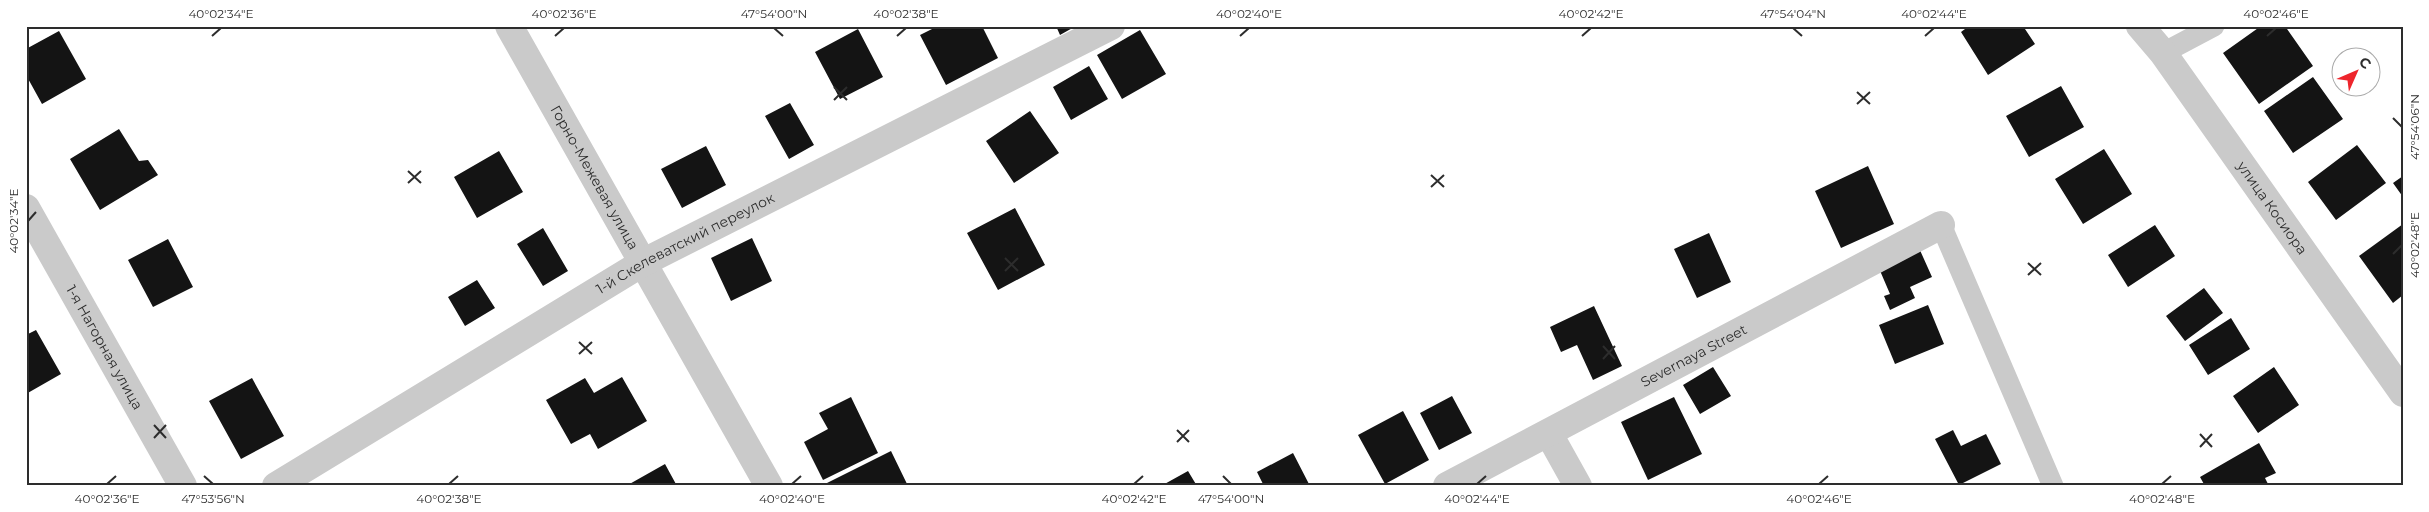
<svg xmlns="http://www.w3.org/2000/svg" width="2429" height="512" font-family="Montserrat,sans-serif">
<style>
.building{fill:#141414}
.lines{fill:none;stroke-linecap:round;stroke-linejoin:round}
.service{stroke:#cacaca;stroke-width:21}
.minor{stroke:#cacaca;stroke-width:28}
.ticks{fill:none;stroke:#2d2d2d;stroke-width:2}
.labels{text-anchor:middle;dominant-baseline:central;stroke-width:5;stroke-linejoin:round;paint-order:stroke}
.street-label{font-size:14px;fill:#2d2d2d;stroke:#fff}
.neatline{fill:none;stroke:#2d2d2d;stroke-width:2}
.ticks-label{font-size:12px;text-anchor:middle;fill:#2d2d2d}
</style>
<rect width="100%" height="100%" fill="#fff"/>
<path class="building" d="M938,26H982L998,58L946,85L920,35Z
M1056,26H1076L1060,35Z
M1969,26H2023L2035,44L1988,75L1961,32Z
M2261,26H2285L2313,66L2259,104L2223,53Z
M858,29L883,77L840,99L815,52Z
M1140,30L1166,74L1122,99L1097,55Z
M59,31L86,79L42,104L26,75V49Z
M1089,66L1108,99L1071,120L1053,87Z
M2313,77L2343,119L2293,153L2264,111Z
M2061,86L2084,127L2029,157L2006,116Z
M790,103L814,145L789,159L765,116Z
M1030,111L1059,153L1014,183L986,141Z
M119,129L139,161L148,160L158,175L100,210L70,159Z
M2357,145L2386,183L2336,220L2308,182Z
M706,146L726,185L682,208L661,169Z
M2104,149L2132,194L2083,224L2055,179Z
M499,151L523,192L477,218L454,177Z
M1868,166L1894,224L1841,248L1815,191Z
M2403,176V197L2393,183Z
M1015,208L1045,265L998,290L967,233Z
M2403,224V295L2393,303L2359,256Z
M2155,225L2175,256L2128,287L2108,255Z
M543,228L568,271L543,286L517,244Z
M1709,233L1731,282L1697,298L1674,249Z
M752,238L772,281L731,301L711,258Z
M168,239L193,287L153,307L128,260Z
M1919,248L1932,277L1910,287L1915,298L1890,310L1884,296L1890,294L1878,266Z
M477,280L495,308L465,326L448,297Z
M2204,288L2223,313L2185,341L2166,316Z
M1928,305L1944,344L1895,364L1879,325Z
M1594,306L1622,366L1593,380L1577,345L1561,352L1550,327Z
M2231,318L2250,349L2208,375L2189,345Z
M36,330L61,374L26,394V335Z
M1713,367L1731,396L1700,414L1683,385Z
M2274,367L2299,405L2258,433L2233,396Z
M622,377L647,421L598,449L590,434L571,444L546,400L585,378L594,393Z
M252,378L284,436L241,459L209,401Z
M1452,396L1472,433L1439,450L1420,413Z
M851,397L878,453L823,480L804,442L828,429L819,413Z
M1674,397L1702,454L1648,480L1621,422Z
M1403,411L1429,460L1385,484L1358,435Z
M1953,430L1961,446L1986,434L2001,464L1959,485L1935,439Z
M2259,443L2276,473L2265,478L2269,486H2205L2200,477Z
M891,451L908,486H829L827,483Z
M1293,453L1310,486H1264L1257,472Z
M665,464L677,486H626Z
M1188,471L1197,486H1161Z"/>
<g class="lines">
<path class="service" d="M2163,53L2214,26
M1941,225L2053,486"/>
<g class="minor">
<path id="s1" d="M509,26L769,486"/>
<path id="s2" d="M2140,26L2163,53L2403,393"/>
<path id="s3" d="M26,208L183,486"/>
<path d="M1549,434L1578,486"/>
<path id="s4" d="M276,486L644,262L1111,26"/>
<path id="s5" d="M1447,486L1941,225"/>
</g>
</g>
<path class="ticks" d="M774,28L783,36M1793,28L1802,36M212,36L221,28M555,36L564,28M897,36L906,28M1240,36L1249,28M1582,36L1591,28M1925,36L1934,28M2267,36L2276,28M834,87L847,100M1857,92L1870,104M834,100L847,87M1857,104L1870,92M2393,118L2402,127M408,171L421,183M1431,175L1444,187M408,183L421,171M1431,187L1444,175M28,221L36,212M2393,254L2402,245M1005,258L1018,271M2028,263L2041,275M1005,271L1018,258M2028,275L2041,263M579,342L592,354M1603,346L1615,359M579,354L592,342M1603,359L1615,346M154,425L166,438M1177,430L1189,442M2200,434L2212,447M154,438L166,425M1177,442L1189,430M2200,447L2212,434M204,476L213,484M1223,476L1231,484M107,484L116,476M449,484L458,476M792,484L801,476M1134,484L1143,476M1477,484L1486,476M1819,484L1828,476M2162,484L2171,476"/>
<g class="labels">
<g class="street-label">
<text stroke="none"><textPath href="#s1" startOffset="174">Горно-Межевая улица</textPath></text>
<text stroke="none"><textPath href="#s2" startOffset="225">улица Косиора</textPath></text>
<text stroke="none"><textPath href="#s4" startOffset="476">1-й Скелеватский переулок</textPath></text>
<text stroke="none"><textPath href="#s3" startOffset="160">1-я Нагорная улица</textPath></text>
<text stroke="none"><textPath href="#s5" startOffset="279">Severnaya Street</textPath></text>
</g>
</g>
<rect width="2429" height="512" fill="none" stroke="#ffffff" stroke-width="55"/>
<g transform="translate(2356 72) rotate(45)"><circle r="24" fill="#ffffff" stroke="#ababab"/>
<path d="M0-4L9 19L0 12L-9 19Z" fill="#ee252c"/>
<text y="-8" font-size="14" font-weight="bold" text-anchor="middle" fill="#2d2d2d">С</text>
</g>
<rect x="28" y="28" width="2374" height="456" class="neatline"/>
<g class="ticks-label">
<text x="221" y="18">40°02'34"E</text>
<text x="564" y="18">40°02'36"E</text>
<text x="774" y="18">47°54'00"N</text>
<text x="906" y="18">40°02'38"E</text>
<text x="1249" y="18">40°02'40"E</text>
<text x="1591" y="18">40°02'42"E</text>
<text x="1793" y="18">47°54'04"N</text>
<text x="1934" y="18">40°02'44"E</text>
<text x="2276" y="18">40°02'46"E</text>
<text transform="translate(2415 127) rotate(-90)" y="4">47°54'06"N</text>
<text transform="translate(14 221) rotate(-90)" y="4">40°02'34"E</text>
<text transform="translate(2415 245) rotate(-90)" y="4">40°02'48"E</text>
<text x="107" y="503">40°02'36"E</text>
<text x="213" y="503">47°53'56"N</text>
<text x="449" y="503">40°02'38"E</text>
<text x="792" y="503">40°02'40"E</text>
<text x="1134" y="503">40°02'42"E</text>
<text x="1231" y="503">47°54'00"N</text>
<text x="1477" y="503">40°02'44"E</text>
<text x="1819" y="503">40°02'46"E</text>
<text x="2162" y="503">40°02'48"E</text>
</g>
</svg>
